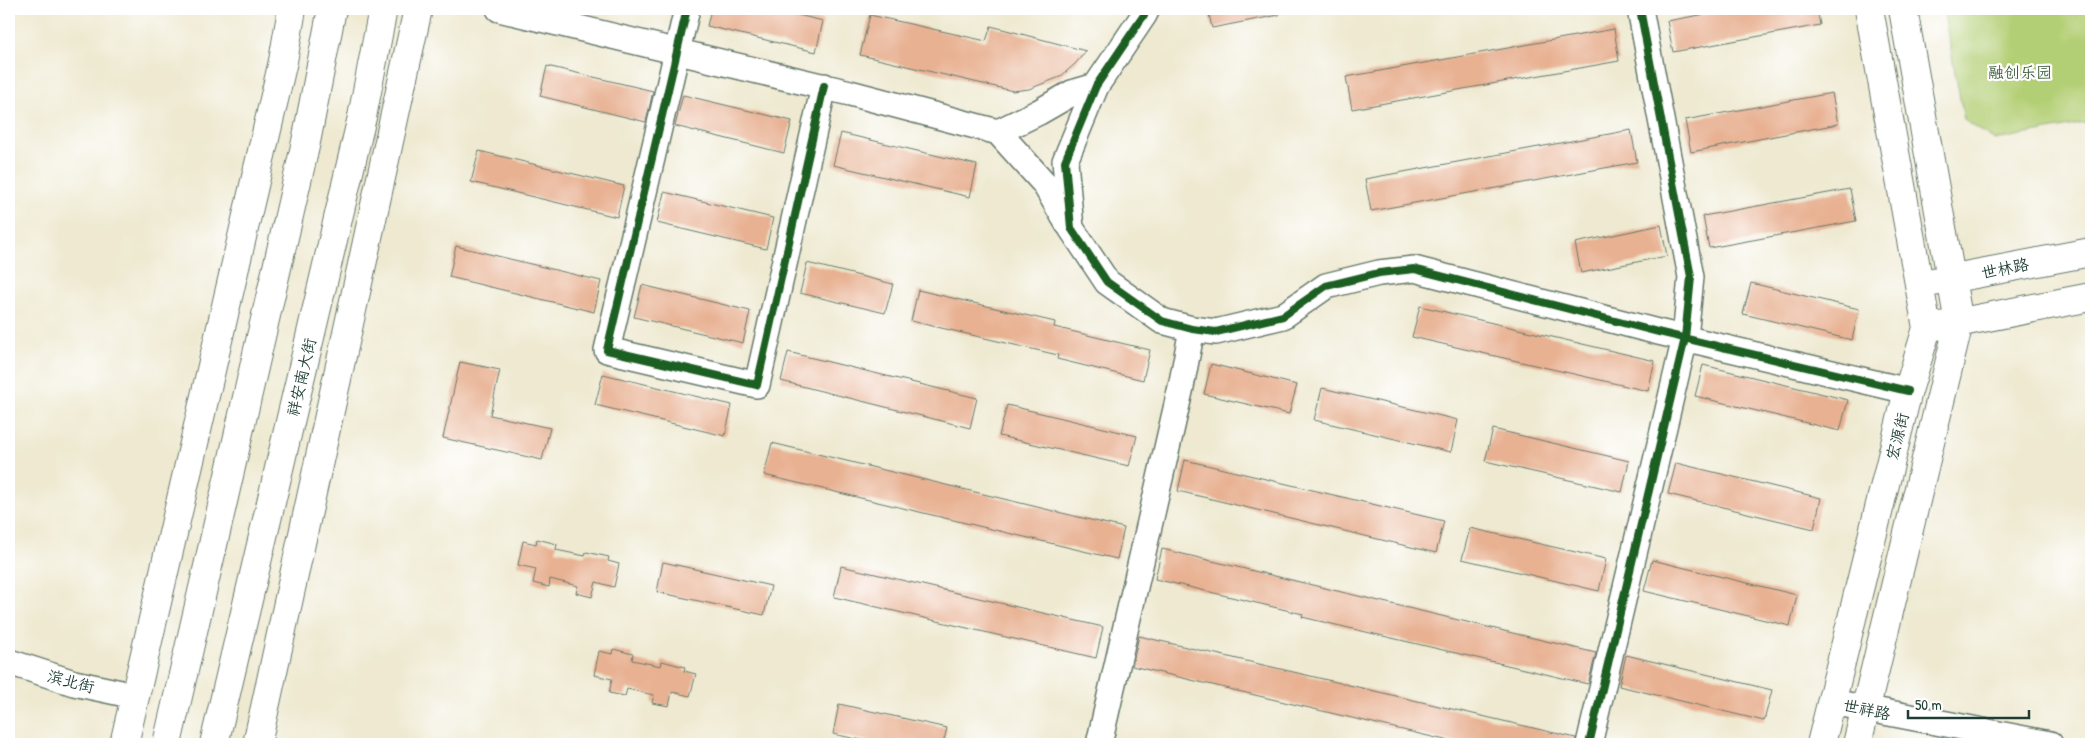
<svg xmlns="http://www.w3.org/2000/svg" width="2100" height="753" font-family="'Patrick Hand','LXGW WenKai TC',sans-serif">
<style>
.green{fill:#b3cf75;stroke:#698654}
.building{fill:#e8b192}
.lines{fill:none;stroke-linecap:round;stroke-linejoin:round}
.minor-casing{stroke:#67796b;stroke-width:28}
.major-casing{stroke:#67796b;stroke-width:30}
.highway-casing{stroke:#67796b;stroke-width:30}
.minor{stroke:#fff;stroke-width:25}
.major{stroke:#fff;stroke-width:28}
.highway{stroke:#fff;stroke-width:28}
.cycleway-casing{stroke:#fff;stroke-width:11}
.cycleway{stroke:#1b5e20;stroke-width:8}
.labels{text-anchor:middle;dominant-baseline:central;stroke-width:4.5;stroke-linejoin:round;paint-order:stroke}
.park-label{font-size:16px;fill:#446244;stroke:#fff}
.street-label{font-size:16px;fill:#1f3d34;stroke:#fff}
</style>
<rect width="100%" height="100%" fill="#fff"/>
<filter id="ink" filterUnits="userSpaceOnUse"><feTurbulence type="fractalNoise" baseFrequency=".02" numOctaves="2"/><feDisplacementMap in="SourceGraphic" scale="10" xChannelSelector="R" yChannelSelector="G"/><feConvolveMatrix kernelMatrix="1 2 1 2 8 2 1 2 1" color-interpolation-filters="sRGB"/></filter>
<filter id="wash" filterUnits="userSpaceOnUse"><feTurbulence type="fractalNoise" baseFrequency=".0096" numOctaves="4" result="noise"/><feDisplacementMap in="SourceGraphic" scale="20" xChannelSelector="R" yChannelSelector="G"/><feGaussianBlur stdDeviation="1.12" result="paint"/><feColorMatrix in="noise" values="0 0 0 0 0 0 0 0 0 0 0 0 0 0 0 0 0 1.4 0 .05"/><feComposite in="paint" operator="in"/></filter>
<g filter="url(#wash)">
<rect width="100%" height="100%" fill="#eee9d0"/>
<path class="green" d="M1943,9H2091V122L1995,140L1964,120Z"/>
<g id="blocks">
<path class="building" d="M711,9H773L823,21L816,52L707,26Z
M1208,9H1279V15L1212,28Z
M1733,9H1817L1820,25L1673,52L1667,21Z
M870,15L986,41L991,26L1086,51L1075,64L1060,77L1029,89L1013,91L860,55Z
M1614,29L1619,61L1352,109L1346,77Z
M547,66L653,91L646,122L540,96Z
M1832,93L1838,124L1691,152L1685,120Z
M683,95L792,121L784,153L675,126Z
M1631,130L1637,162L1371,211L1365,179Z
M841,133L977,165L970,197L833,165Z
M479,151L624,186L617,217L471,182Z
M1850,189L1856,221L1709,248L1703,216Z
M664,192L773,218L766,249L657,223Z
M1661,225L1667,256L1581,273L1575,243Z
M456,246L601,281L594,312L449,277Z
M807,263L893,284L885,313L800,293Z
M1751,283L1859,309L1852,340L1743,314Z
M642,285L750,311L743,343L634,317Z
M918,290L1055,322L1054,327L1150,350L1143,380L1057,359L1058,355L911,321Z
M1420,306L1655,361L1648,391L1412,337Z
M788,352L977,398L970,428L781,381Z
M460,362L500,370L490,415L550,428L542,460L443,438Z
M1211,364L1297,385L1289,414L1204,394Z
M1703,365L1848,400L1840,431L1695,396Z
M603,374L732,405L725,436L595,405Z
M1322,388L1458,420L1451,452L1314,420Z
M1007,405L1137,436L1129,466L999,436Z
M1493,429L1629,461L1622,492L1485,461Z
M772,443L1124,528L1117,559L764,475Z
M1185,460L1444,521L1436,553L1178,491Z
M1676,463L1821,498L1814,529L1668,494Z
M1470,528L1606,559L1599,591L1462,559Z
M537,539L557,544L556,550L585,556L586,552L609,557L608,561L619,564L614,587L596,582L592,597L576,593L578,586L550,579L549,587L533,583L536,569L518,565L523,541L536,544Z
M1162,549L1596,653L1588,684L1302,617L1303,614L1155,579Z
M1652,560L1797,595L1790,626L1644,591Z
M663,562L771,586L764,615L657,592Z
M841,566L1103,627L1096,658L834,597Z
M1139,636L1576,738L1575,744H1462L1132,666Z
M613,649L633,654L632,660L661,666L662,661L685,667L684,671L696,674L690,696L672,692L669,706L652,703L654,695L627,689L625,696L609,693L612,679L594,675L599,651L612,654Z
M1626,655L1772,690L1764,721L1619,686Z
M839,704L947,728L943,744H880L833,734Z"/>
</g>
</g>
<g filter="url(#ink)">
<use href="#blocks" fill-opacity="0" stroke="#67796b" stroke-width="1"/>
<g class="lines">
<g class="minor-casing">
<path id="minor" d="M499,9L850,93L998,132L1044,183L1068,224
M687,9L607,350L757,385L824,86
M1147,9L1144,15L1096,86L1065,161L1071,228L1107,282L1162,321L1192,329L1216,332L1283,316L1326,286L1379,273L1414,269L1658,332L1908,391
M998,132L1039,112L1072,93L1096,86
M9,662L74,683L135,696
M1832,702L2050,744
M1099,744L1181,387L1192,329
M1589,744L1685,338L1691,277L1640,9"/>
</g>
<g class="major-casing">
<path id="major" d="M1933,282L2091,252
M1941,326L2091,297
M1821,744L1908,391L1927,328L1869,9
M1857,744L1959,323L1903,9"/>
</g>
<g class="highway-casing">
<path id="highway" d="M124,744L283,61L292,9
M167,744L306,142L332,9
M214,744L362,117L383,9
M257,744L418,9"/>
</g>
<use href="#minor" class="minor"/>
<use href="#major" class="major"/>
<use href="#highway" class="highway"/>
<g class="cycleway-casing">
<path id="cycleway" d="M687,9L607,350L757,385L824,86
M1147,9L1144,15L1096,86L1065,161L1071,228L1107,282L1162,321L1192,329L1216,332L1283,316L1326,286L1379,273L1414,269L1658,332L1908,391
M1589,744L1685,338L1691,277L1640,9"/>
</g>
<use href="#cycleway" class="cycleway"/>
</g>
</g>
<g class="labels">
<g class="park-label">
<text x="2020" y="72">融创乐园</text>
</g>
<g class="street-label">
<text transform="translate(2005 268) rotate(-11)">世林路</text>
<text transform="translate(301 377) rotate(-77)">祥安南大街</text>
<text transform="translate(1897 436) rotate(-76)">宏源街</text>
<text transform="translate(71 681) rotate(15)">滨北街</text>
<text transform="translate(1867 709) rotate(12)">世祥路</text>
</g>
</g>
<rect width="2100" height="753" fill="none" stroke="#fff" stroke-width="30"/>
<path d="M1908 710v8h121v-8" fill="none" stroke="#1f3d34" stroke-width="2.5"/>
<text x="1915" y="710" font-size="15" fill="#1f3d34" stroke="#ffffff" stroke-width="4" paint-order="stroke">50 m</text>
</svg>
